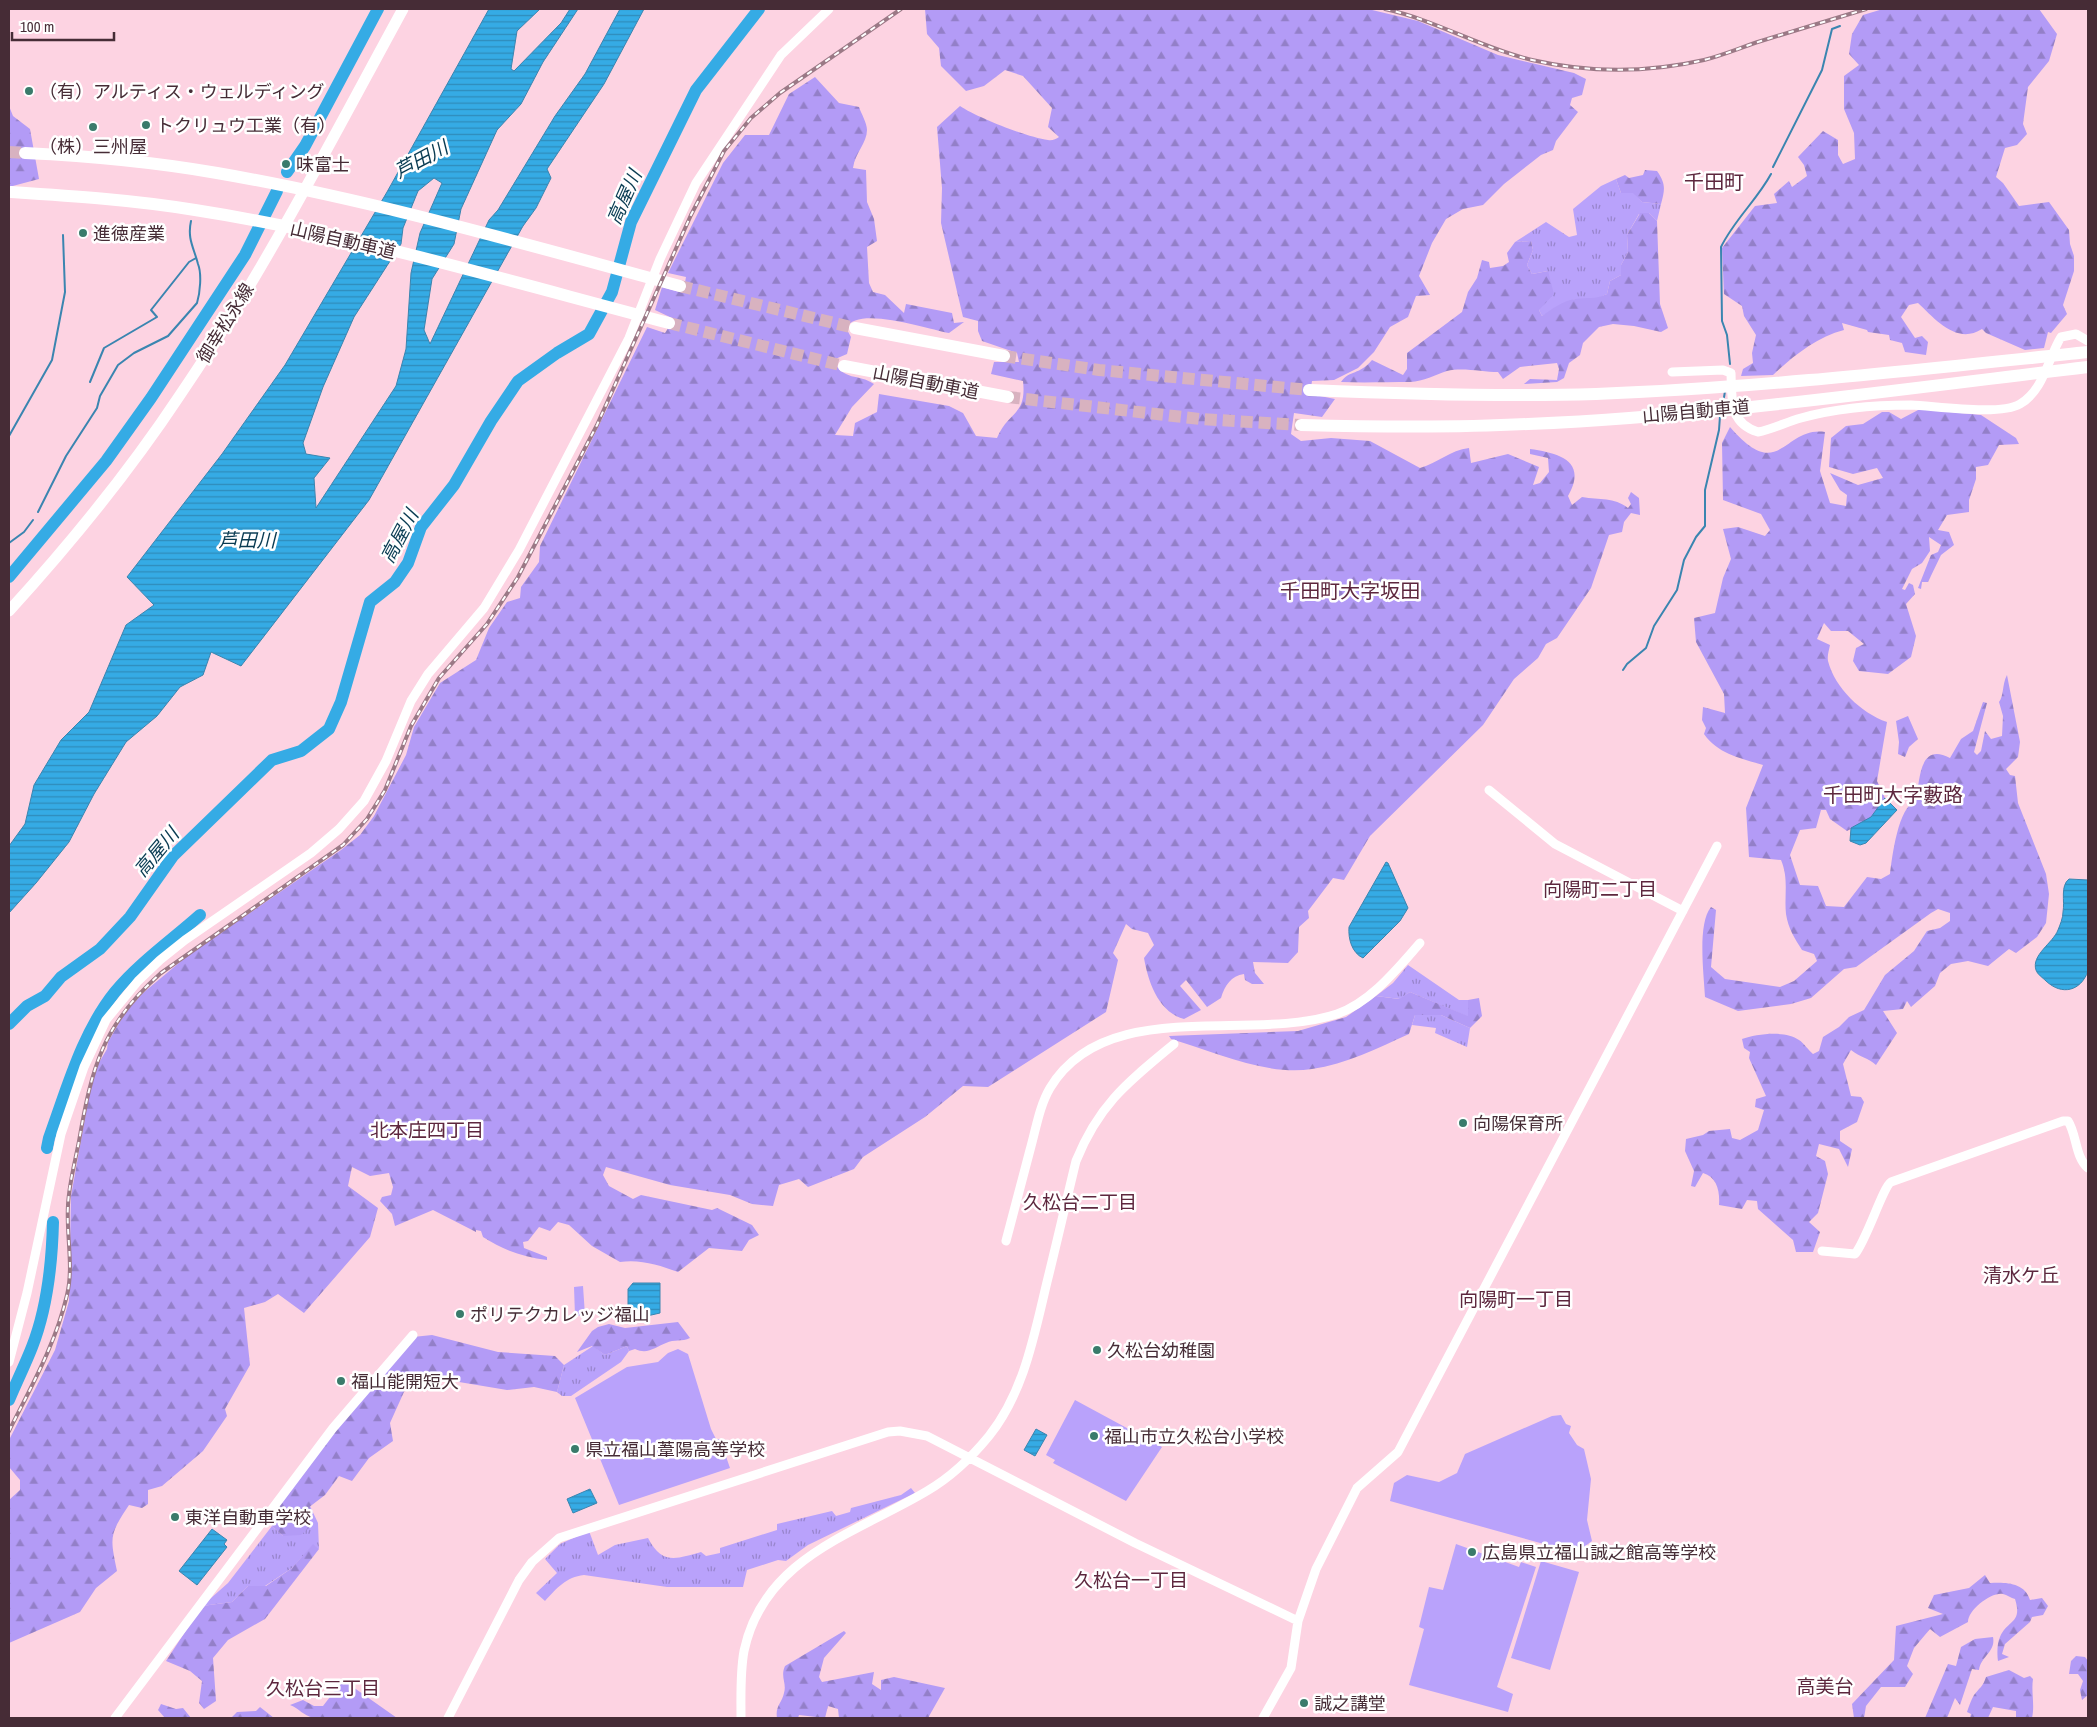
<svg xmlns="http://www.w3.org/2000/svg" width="2097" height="1727" font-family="'Archivo Narrow','Noto Sans JP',sans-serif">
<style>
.grass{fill:url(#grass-tufts)}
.forest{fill:url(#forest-firs)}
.garden{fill:#b9a2fb}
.water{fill:url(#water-rules);stroke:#3a85b0;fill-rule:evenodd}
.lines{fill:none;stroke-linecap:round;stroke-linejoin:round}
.stream{stroke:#3a85b0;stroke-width:2}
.river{stroke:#35abe5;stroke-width:12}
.highway-tunnel{stroke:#d8b2c0;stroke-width:12;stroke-dasharray:12 6;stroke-linecap:butt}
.minor{stroke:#fff;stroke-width:9}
.major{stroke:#fff;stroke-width:11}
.highway{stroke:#fff;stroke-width:12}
.rail-casing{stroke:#9b7986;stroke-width:4}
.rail{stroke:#fff;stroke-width:2;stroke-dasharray:5.5;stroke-linecap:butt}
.poi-dot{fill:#3a7b6b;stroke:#fff;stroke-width:2}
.labels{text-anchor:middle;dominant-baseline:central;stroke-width:5;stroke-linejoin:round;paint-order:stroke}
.poi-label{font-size:18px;fill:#462c36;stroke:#fff;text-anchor:start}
.street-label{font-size:18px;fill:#462c36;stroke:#fff}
.water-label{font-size:19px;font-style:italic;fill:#093b52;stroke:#fff}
.neighbourhood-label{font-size:19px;fill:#5d273e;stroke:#fff}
.quarter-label{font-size:20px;fill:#5d273e;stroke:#fff}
</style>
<defs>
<pattern id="grass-tufts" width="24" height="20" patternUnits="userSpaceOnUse" patternTransform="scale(1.25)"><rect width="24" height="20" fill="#b9a2fb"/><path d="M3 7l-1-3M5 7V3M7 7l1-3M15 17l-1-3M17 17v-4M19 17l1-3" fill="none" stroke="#9884cc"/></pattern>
<pattern id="forest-firs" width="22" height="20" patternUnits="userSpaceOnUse" patternTransform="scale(1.25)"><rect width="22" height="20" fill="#b39bf6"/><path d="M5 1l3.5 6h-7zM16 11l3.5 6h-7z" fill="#937fc8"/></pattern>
<pattern id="water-rules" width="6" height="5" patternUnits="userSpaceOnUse" patternTransform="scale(1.25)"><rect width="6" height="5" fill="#35abe5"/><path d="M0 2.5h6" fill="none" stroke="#2f8bba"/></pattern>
</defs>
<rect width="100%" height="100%" fill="#fdd3e2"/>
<path class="grass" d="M1616,179L1621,193H1634L1642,202L1661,204L1657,221L1649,213L1639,214L1627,235L1628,252L1621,265V275L1610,281L1607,294L1596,299H1575L1542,316L1539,310L1548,271L1532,274L1527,265L1533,250L1531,241L1515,242L1546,222L1569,237L1577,235L1573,209L1601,186Z
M1408,965L1459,1000H1468L1469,1017L1410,992L1400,999L1376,996L1393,983Z
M1415,1015H1441L1470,1028L1467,1047L1435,1033L1436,1028L1412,1025Z
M593,1346L605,1355L627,1346L629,1351L621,1362L571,1396H562L557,1392L564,1365Z
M911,1488L915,1493L808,1545L786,1561L778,1560L747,1570L743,1587H667L584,1575C566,1577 557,1588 545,1601L536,1593L557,1573L545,1559L560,1544L589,1531L598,1555L615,1545L648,1538C662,1565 676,1559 701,1552L706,1556L720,1553V1548L777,1530V1524L832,1511L836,1516L850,1512L851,1508L901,1495Z
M310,1506L318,1523L319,1549L313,1545L292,1568L265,1586H248L232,1602L202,1606L228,1583L272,1526L283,1536L310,1521L298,1523L295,1518Z"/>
<path class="forest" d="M925,9H1368L1418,21L1498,55L1574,73L1586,79L1582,95L1572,98L1570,105L1578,112L1556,141L1553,150L1541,155L1504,184L1483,205L1463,209L1446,219L1432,243L1419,276L1430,295L1416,296L1408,317L1390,327L1374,352L1358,368L1334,380L1312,381L1310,394L1335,399L1322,417L1294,413L1291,434L1301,441L1331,438L1370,441L1420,468C1438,463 1450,450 1469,448L1471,463L1508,454L1539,467L1533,485L1540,483L1549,472L1548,458L1530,454V449C1559,453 1588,461 1568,496L1572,505L1582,497C1600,500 1614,497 1628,508L1631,504L1628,498L1631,492L1639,498L1640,515L1631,513L1624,522L1622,532L1609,535L1591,588L1557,638L1546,644L1538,658L1514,679L1483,725L1370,836L1344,880L1333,878L1308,911L1309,918L1299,927L1298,952L1288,963L1253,962L1255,973L1264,984H1252L1245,980L1244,974C1231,976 1225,985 1221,998L1207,1007L1186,980L1180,986L1201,1010L1184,1019C1158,1012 1148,981 1144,958L1154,945L1148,933L1132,929L1126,924L1113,953L1118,960L1106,1012L988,1087L963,1086L925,1117L863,1157L854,1169L808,1187L799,1179L779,1185L773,1206L752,1204L730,1195L670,1185L606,1167L603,1175L609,1186L633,1199L641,1195L712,1210L717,1208L752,1225L759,1235L749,1240L742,1251L709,1248L678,1272C659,1265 640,1259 620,1262L592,1246L569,1225L558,1222L550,1231L539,1227L528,1241L523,1242L524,1248L547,1257V1260C523,1257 503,1250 483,1237L481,1231L476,1230V1232L433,1210L395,1226L392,1214L380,1201L382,1197L391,1195L393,1187L389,1173L370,1176L352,1167L348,1186L378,1208L370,1237L304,1313L278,1294L265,1302L244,1308L250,1365L225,1409L227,1416L203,1451L162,1486L148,1490V1504L142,1508L129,1505C109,1535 110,1537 117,1571L96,1588L80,1612L9,1643V1500L20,1490V1480L9,1467V1440L55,1350L69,1301L71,1196L89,1096L97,1066L107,1049L108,1042L125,1013L143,993L186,957L341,850L360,835L374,816L406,755L414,727L440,683L476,660L489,628L507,602L520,598L521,587L539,562L540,546L647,327L665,333L674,319L655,310L662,287L683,293L686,277L668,273L723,163L745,135H769L789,94L815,77L839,103L859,107C861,113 867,123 867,130C867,143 855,153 853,168L866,170L867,202L874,219L877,241L867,247L869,283L873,292L885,295L904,313L906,304L952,313L954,323L964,322L949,333C928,329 857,305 846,328L851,337L847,354L833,360C844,382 858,373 874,384L852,407L835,435L853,436L855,423L877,412L879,394L949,406L963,413L976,436L997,438C1008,411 1027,416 1023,381L991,374L994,362H1019L1017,353L982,341L978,331V321L963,317L941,223L942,188L937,127L960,106C978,118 1027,137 1048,140C1052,141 1056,139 1059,137L1048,127L1052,108L1023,76L1005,70L984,86L966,91L941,66L939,48L927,34Z
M1883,9H2039L2057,34L2049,61L2028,87L2023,124L2027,134L2017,145L2005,148L1996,177L2003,183L2019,206L2049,202L2069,230L2070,244L2074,256V271L2063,305L2067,314L2051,333L2048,332L2044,348L2025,350L1986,333L1982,329C1957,345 1936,320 1918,303L1909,305L1901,317L1915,338L1922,336L1928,342L1926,355L1905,352L1902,343L1890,340L1889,335L1868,332L1867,330L1842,323L1844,330C1817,337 1793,356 1773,375L1741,376L1743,369L1753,363L1752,353L1756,335L1744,316L1742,306L1724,294L1722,248L1755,206L1777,203L1774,194L1789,181L1792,187L1807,176L1804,165L1798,157L1823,131L1838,140V155L1843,164L1855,159L1854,133L1844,109V76L1859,65L1849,54L1852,34L1863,15Z
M9,106L13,116L30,129L39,179L9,187Z
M1645,170L1657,171C1666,184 1665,189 1661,204L1642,202L1633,193H1621L1616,179L1625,175L1629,178L1643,175Z
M1640,213H1649L1657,221L1660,304L1668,328L1661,332L1634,326L1613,324L1599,327L1583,343L1580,355L1569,363L1564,378L1557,382L1524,384L1530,379L1557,380L1559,369L1557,363L1520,367L1503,379L1498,372C1483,372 1462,367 1447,371C1435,375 1424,381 1410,382C1388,382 1364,383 1341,382C1349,370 1360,375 1372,360L1403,375L1407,369V353L1462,312L1468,292L1477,278L1482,260L1489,262L1490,268L1503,266L1509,262L1507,253L1515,242L1531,241L1533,250L1527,265L1532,274L1548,271L1554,294L1539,310L1542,316C1552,309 1562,301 1575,299C1588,297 1594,300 1607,294L1610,281L1621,275V265L1628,252L1627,235Z
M1920,409L1981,415L2016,438L2019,444L1999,445L1988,465L1976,467V479L1969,500V512L1947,515L1938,530L1949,532L1954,545L1941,555L1928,582H1922L1921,589L1918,588L1931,555L1938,552L1941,545L1929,537L1930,551L1922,563L1912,569L1902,589L1905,590L1909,583L1913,585L1915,594L1906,604L1916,636L1911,657L1888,674L1859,671L1853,661L1856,648L1864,644L1848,631H1831L1824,623L1817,639L1830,645C1829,650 1827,656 1828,661C1835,688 1861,713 1887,722L1877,781L1885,798L1871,818L1847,831L1830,819L1826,810H1821L1816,828L1800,830L1790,855L1800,885L1818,886L1826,906L1844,907L1867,877L1881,879L1890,874C1892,858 1898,806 1916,801C1920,779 1919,742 1950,758L1961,739L1973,731L1983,702L1987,703L1974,752L1977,755L1981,751L1985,731L1991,739L2002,736L2003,716L1999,702C2004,696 2002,684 2007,675L2020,742L2018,757L2006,769L2010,775L2015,776L2018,803L2046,874L2049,894L2046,923L2037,937L2016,953L2009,949L1988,966L1968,961L1951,964L1940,973L1935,986L1911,1007L1907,1001L1903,1009L1883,1011L1897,1033L1876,1065C1869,1058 1859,1057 1851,1050L1843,1064L1851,1096L1861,1097L1864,1102L1857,1122L1840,1131V1141L1852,1149L1848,1167L1839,1149L1819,1144L1816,1156L1825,1161L1828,1174L1818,1213L1809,1222L1820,1232L1813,1252H1796L1793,1240L1758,1209L1757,1201L1747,1200L1742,1209L1719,1205C1720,1191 1717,1177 1703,1173L1695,1187L1691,1186L1694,1171L1685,1151L1686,1139L1703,1135L1709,1131L1730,1129L1732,1138L1740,1140L1758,1130L1764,1110L1755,1107L1756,1099L1766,1096L1749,1058L1750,1052L1744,1048L1742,1039C1757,1034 1785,1030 1799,1040C1804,1043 1808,1050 1813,1054L1819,1051L1823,1037L1839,1027L1849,1017L1864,1010L1885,975L1914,951L1927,931L1940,928L1950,921V913L1938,909L1931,913L1856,967L1844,969L1811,998L1791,1004L1738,1011L1705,997C1704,975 1697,924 1711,907L1716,910L1711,967L1725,979L1780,987L1794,981L1817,961L1814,954L1802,950C1795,939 1788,928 1786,914C1784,895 1789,879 1781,860L1749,857L1746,808L1763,765C1740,758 1718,754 1704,734L1706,728L1702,720L1703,707L1725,713L1724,694L1696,642L1694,618L1715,613L1723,578L1731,559L1723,529L1738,527L1765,536L1770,530L1761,514L1723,500L1722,443L1730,427C1780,485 1783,426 1825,432L1820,471L1830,503L1846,506L1847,495L1840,490L1830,473L1858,485L1883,478L1877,468L1853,474L1829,467L1831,438L1846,426L1863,424L1882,412H1889L1901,419Z
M1908,716L1918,739L1909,747L1905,757L1898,754L1899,742L1896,721Z
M1410,992L1468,1016V1000L1479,998L1482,1016L1470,1028L1441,1015H1415L1409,1034C1378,1048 1346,1064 1312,1069C1266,1076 1215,1052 1171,1039L1169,1036L1298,1031L1346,1017L1376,996L1399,999Z
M678,1322L690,1338C682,1342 674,1339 666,1343C655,1347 648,1355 635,1349L629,1351L627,1346L605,1355L592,1346L577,1352L592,1331L598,1327L609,1324L625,1328Z
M432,1335L498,1352L555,1356L564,1365L557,1392L534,1387L507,1390L441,1379L408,1383L390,1423L393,1441L369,1458L352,1481L339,1476L325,1495L295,1518L298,1523L310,1520V1527L301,1535L283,1536L272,1526L270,1518L333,1429L413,1337Z
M313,1544L319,1549L265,1619L228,1640L213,1658L216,1701L204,1709L199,1703L202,1681L190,1671L166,1661L202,1606L232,1602L248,1586H266L292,1568Z
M1985,1575L1990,1583C2004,1582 2025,1582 2030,1600L2042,1598L2048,1606L2043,1615L2032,1617L2030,1622L2005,1644L2002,1654L2009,1657L1998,1661C1997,1654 1997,1643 2000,1637C2007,1620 2023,1624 2015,1599C2011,1598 2007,1595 2003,1594C1991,1592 1968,1610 1968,1622L1940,1637L1930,1629L1914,1648L1907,1666L1913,1674L1905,1687H1881L1866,1706L1864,1718H1854L1852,1704L1894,1660L1896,1626L1943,1614L1928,1608L1934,1595L1969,1588Z
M844,1631L846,1633L824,1658L819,1677L822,1682L874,1672L872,1684L881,1690V1680L894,1677L945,1688L928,1718H839L838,1709L828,1706L825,1718L799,1715L798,1718H777C775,1706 782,1703 784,1693C787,1683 780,1677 785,1666Z
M1993,1637C1996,1652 1981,1656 1979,1670L1972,1669L1960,1705L1955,1698L1947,1718H1925L1948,1664L1956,1666L1961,1647L1975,1639Z
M2076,1656L2085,1657L2088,1661V1695L2082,1700L2080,1690L2083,1681L2078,1674H2069L2071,1661Z
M2009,1670L2024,1678L2030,1676L2033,1679C2031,1692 2035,1705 2032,1718H2016V1711L1993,1707L1988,1718H1970L1971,1714L1967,1712C1969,1706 1971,1700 1974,1695C1979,1688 1983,1687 1986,1677Z
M343,1680L397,1718H314C302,1715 300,1709 290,1705L303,1700L314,1706H323Z
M161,1704L176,1709L183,1708L191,1718H165L158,1710Z
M260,1707L274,1718H231L237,1712L256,1711Z"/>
<path class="garden" d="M583,1286L585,1315L575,1316L574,1287Z
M678,1349L688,1354L711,1429L716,1439H720L730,1468L619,1505L575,1398L627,1367L658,1362L668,1353Z
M1075,1400L1162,1447L1126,1501L1053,1463L1055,1460L1046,1455Z
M1561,1415L1566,1424L1571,1426L1569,1433L1577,1445L1584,1449L1591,1479L1587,1520L1592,1541L1576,1553L1390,1501L1394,1483L1407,1475L1439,1482L1457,1473L1465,1454L1552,1416Z
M1456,1544L1519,1567L1521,1562L1536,1567L1497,1687L1513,1694L1508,1712L1409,1685L1424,1629L1419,1627L1429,1587L1443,1590Z
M1541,1561L1579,1572L1550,1670L1511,1658Z"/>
<path class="water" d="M489,9H540L517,31L511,69L514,71L561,23L570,9H578L543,62L521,104L497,130L461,209L454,244L432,279L424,330L430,344L489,220L498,210L555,116L585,74L620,9H644L604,84L547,169L551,178L536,208L523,226L369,500L241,666L211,652L203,675L180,687L157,716L126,742L94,794L69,842L36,883L9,913V846L25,824L34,785L61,740L89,712L126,625L154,605L127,577L222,454L285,365L387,192ZM434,178L442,183L420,233L411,273L406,349L396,386L316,508L314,478L330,458L306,454L303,443L323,387L354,317L401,244L403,228L418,191Z
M1885,798L1897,810L1866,843L1860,845L1850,841L1851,828L1871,817Z
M1386,862L1388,863L1408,908L1400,921L1363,958C1352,953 1348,939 1349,927Z
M2069,879L2088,880V971C2081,991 2062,996 2046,981C2043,978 2037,974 2036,970C2031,955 2053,943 2058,930C2060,925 2063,918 2063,912C2065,901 2060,886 2069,879Z
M633,1283H660V1313L634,1319L628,1310V1289Z
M1036,1429L1047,1435L1035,1456L1024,1450Z
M590,1489L597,1503L573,1513L567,1499Z
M212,1529L227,1540L224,1544L227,1547L197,1585L179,1571Z"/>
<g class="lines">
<path class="stream" d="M845,9H849
M1773,167L1822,70L1832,29L1840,26
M1730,364L1727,335L1722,321L1721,247C1734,220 1757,200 1771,174
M90,382L104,348L157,317L151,310L189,262L196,258
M1723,404L1725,391
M9,436L52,360L65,292L63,235
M38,512L66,456L97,408L100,396L118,365L134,353L168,336L197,303C200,293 202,274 198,264C194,248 187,239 191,221
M9,543L24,532L33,520
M1623,670L1627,664L1646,648L1654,626L1677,590L1684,560L1696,537L1705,526V490L1719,430L1720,416"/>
<path class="river" d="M287,172L305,146L378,9
M9,577L106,461L151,398L245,255L277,191
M9,1024L27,1006L45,996L61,977L100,949L130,917L173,856L272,760L301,751L329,729L341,702L370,602L395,582L408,563L421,527L454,485L491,421L518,381L557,353L589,334L612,292L631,222L696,90L759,9
M47,1148L49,1138C67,1089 82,1033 115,992C139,963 172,940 200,915
M9,1400C16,1383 25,1365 32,1347C47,1309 52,1263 53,1222"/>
<path class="highway-tunnel" d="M9,152L25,153
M680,286L855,328
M669,323L844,366
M1004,356L1099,370L1309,390
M1008,397L1200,419L1301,425"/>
<path class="minor" d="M1672,372L1723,370L1731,373C1732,400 1729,423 1758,432C1773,429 1786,422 1801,418C1837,408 1874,405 1911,405C1936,406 2000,416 2020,404C2044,390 2048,358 2061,337L2076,334L2088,341
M1489,790L1555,844L1683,911
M1006,1241C1014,1211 1022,1180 1030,1150C1036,1129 1039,1107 1050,1088C1106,995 1249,1043 1337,1014C1371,1002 1397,969 1420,943
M1822,1251L1855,1254C1867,1239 1883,1187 1891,1182L2063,1121H2068C2077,1135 2075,1157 2088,1168
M9,1362L27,1293L61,1134L84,1067L106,1020L138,981L160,960L185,940L311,853L339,829L364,801L386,761L411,701L428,674L484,608L519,550L629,338L660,259L696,183L781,55L829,9
M115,1718L333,1428L413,1335
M448,1718L519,1580L532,1562L559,1538L888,1432L900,1431L927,1436L1135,1543L1298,1621
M741,1718C741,1695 740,1673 744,1651C764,1557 855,1534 927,1491C951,1477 971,1458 989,1436C1024,1392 1034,1336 1047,1282C1057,1242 1066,1202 1076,1161C1099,1104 1128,1082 1174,1044
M1263,1718L1291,1668L1298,1621L1316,1569L1357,1488L1398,1452L1717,846"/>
<path class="major" d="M9,611C71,543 129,472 180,395C264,272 332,139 403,9"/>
<path class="highway" d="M25,153C90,156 154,162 217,173C374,200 527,245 680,286
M11,192C73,196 134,200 195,210C356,235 512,282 669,323
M855,328L1004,356
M844,366L1008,397
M1309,390C1404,394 1500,397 1596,394C1760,388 1924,369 2088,352
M1301,425C1377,427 1452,428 1528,424C1715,416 1902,389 2088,367"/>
<g class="rail-casing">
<path id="rail" d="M1385,9C1436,20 1481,48 1532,60C1589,73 1647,73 1704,60C1724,55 1742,47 1761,41C1796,30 1831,20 1866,9
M9,1431C31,1387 56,1343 67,1295C74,1266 66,1235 68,1205C69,1184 75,1162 79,1141C92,1067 102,1025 161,973L343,845L367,819L385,790L411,726L439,678L487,624L518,577L597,425L691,215L724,151L751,118L780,93L901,9"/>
</g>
<use href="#rail" class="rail"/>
</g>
<g class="poi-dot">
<circle cx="29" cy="91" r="5"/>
<circle cx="146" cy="125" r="5"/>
<circle cx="93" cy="127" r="5"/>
<circle cx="286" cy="164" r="5"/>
<circle cx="83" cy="233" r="5"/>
<circle cx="1463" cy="1123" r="5"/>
<circle cx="460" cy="1314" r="5"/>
<circle cx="1097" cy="1350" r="5"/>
<circle cx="341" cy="1381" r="5"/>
<circle cx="1094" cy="1436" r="5"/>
<circle cx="575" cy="1449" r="5"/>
<circle cx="175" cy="1517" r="5"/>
<circle cx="1472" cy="1552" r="5"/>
<circle cx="1304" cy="1703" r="5"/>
</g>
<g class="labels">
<g class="poi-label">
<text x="39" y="91">（有）アルティス・ウェルディング</text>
<text x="156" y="125">トクリュウ工業（有）</text>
<text x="93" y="146" text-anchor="middle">（株）三州屋</text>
<text x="296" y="164">味富士</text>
<text x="93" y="233">進徳産業</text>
<text x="1473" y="1123">向陽保育所</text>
<text x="470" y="1314">ポリテクカレッジ福山</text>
<text x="1107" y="1350">久松台幼稚園</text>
<text x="351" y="1381">福山能開短大</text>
<text x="1104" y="1436">福山市立久松台小学校</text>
<text x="585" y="1449">県立福山葦陽高等学校</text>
<text x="185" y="1517">東洋自動車学校</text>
<text x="1482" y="1552">広島県立福山誠之館高等学校</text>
<text x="1314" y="1703">誠之講堂</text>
</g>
<g class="street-label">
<text transform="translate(343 240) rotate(13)">山陽自動車道</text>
<text transform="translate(225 323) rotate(-58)">御幸松永線</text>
<text transform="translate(926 382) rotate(11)">山陽自動車道</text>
<text transform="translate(1696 411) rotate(-5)">山陽自動車道</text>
</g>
<g class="water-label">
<text transform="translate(421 159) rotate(-28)">芦田川</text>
<text transform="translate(624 197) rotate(-66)">高屋川</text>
<text transform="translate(399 536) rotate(-62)">高屋川</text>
<text x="247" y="540">芦田川</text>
<text transform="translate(156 852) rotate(-50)">高屋川</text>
</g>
<g class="neighbourhood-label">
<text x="1600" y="889">向陽町二丁目</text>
<text x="427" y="1130">北本庄四丁目</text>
<text x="1080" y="1202">久松台二丁目</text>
<text x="2021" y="1275">清水ケ丘</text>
<text x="1516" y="1299">向陽町一丁目</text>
<text x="1131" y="1580">久松台一丁目</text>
<text x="1825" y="1686">高美台</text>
<text x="323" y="1688">久松台三丁目</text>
</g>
<g class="quarter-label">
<text x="1714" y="181">千田町</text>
<text x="1350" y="590">千田町大字坂田</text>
<text x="1893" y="794">千田町大字藪路</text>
</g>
</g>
<rect width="2097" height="1727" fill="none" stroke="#462c36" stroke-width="20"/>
<path d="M12 32v8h102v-8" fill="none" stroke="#462c36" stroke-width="2.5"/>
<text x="20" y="32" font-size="15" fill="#462c36" stroke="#ffffff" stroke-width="4" paint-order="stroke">100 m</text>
</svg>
